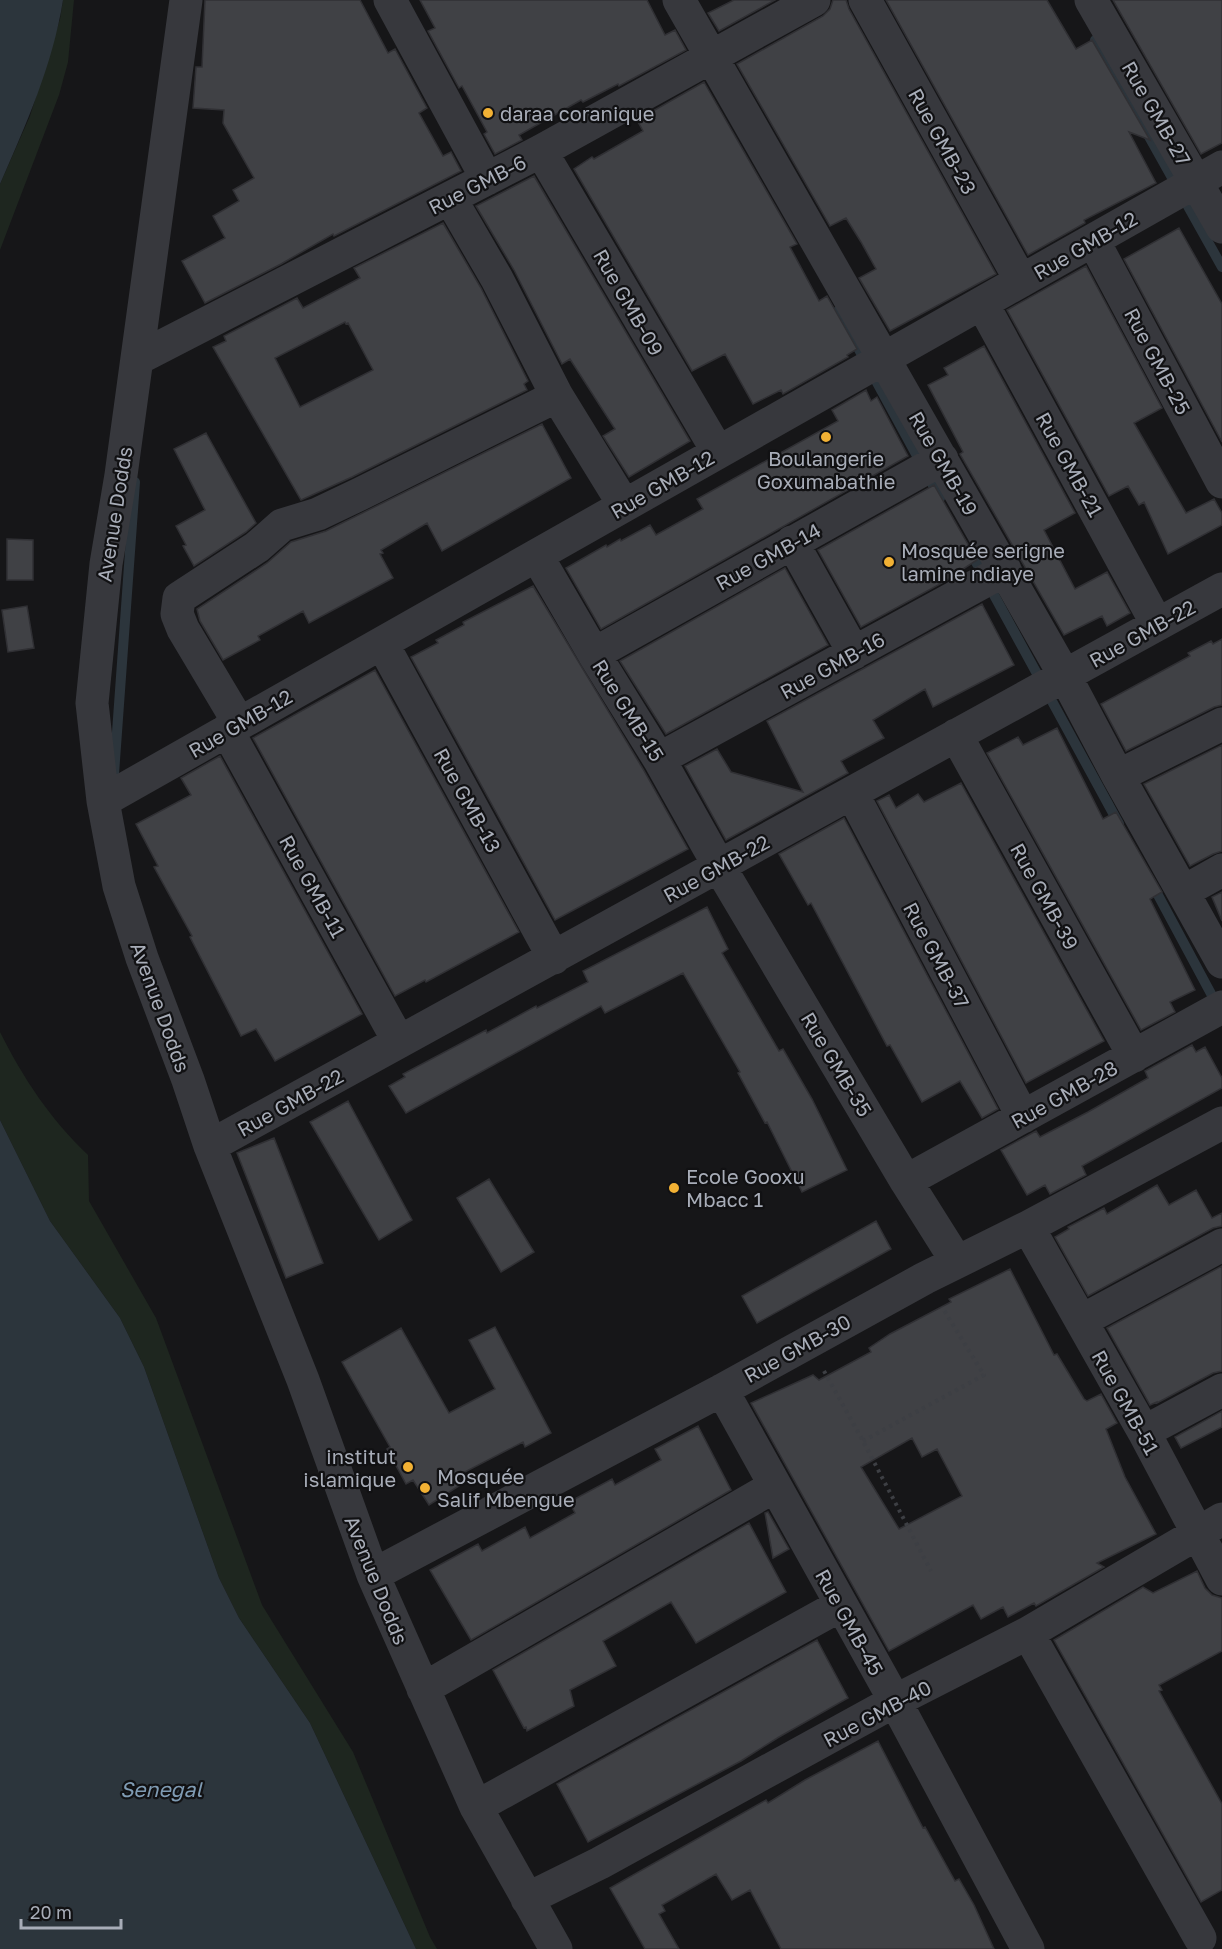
<svg xmlns="http://www.w3.org/2000/svg" width="1222" height="1949" font-family="'Golos Text',sans-serif">
<style>
.green{fill:#1e261f}
.water{fill:#2c353c}
.lines{fill:none;stroke-linecap:round;stroke-linejoin:round}
.stream{stroke:#2c353c;stroke-width:10}
.building{fill:#404145;stroke:#303034;stroke-width:1.5;fill-rule:evenodd}
.path{stroke:#3d3f44;stroke-width:4;stroke-dasharray:3 4.5;stroke-linecap:butt}
.minor{stroke:#37383d;stroke-width:33}
.poi-dot{fill:#f2b134;stroke:#111113;stroke-width:2}
.labels{text-anchor:middle;dominant-baseline:central;stroke-width:4.5;stroke-linejoin:round;paint-order:stroke}
.poi-label{font-size:20px;fill:#a8adb8;stroke:#111113;text-anchor:start}
.street-label{font-size:20px;fill:#a8adb8;stroke:#111113}
.water-label{font-size:21px;font-style:italic;fill:#7f9bb3;stroke:#111113}
</style>
<rect width="100%" height="100%" fill="#161618"/>
<path class="green" d="M63,0H74L68,62L59,95L0,250V184L30,116L60,19Z
M0,1032C23,1078 51,1120 88,1155L89,1201L156,1318L262,1605L353,1752L430,1937L437,1949H416L310,1723L239,1618L219,1578L144,1367L120,1318L50,1221L0,1120Z"/>
<path class="water" d="M0,0H63C53,64 26,125 0,184Z
M0,1120L50,1221L120,1318L144,1367L219,1578L239,1618L310,1723L416,1949H0Z"/>
<g class="lines">
<path class="stream" d="M1095,40L1222,267
M838,311L940,498
M970,551L1119,824
M114,774L135,482
M1151,882L1216,1003"/>
</g>
<path class="building" d="M205,0H360L388,53L395,49L427,108L419,113L443,156L451,152L461,171L334,236L333,234L281,264L205,303L182,261L225,238L213,216L239,201L233,190L254,178L223,123L224,110L193,108L196,67H202Z
M420,0H647L665,35L675,30L686,50L619,86L618,84L583,102L581,100L519,135L522,140L495,154L484,134L487,132L462,86L459,88L428,31L435,28Z
M734,0H775L719,31L708,13Z
M833,0H846L849,9L996,274L890,331L859,278L876,269L861,242L846,218L830,226L737,64L823,16L830,9Z
M886,0H1047L1076,49L1092,40L1150,140L1129,132L1156,183L1084,220L1085,223L1028,255Z
M1113,0H1222V143L1201,154Z
M704,82L797,244L790,247L819,301L827,296L857,349L847,355L848,357L783,394L781,390L753,404L725,354L692,371L574,169L592,157L594,159L643,131L637,120Z
M534,176L690,441L629,477L603,436L615,429L570,359L562,364L514,270L476,206Z
M443,223L481,288L528,381L524,384L527,390L352,477L301,500L213,347L226,341L224,336L297,298L303,308L360,278L354,268ZM345,322L346,324L348,323L373,370L300,407L275,358Z
M1179,228L1222,304V442L1124,259Z
M1086,266L1162,408L1134,423L1186,513L1214,499L1222,513V525L1168,554L1144,502L1139,505L1128,486L1109,496L1007,310Z
M984,346L1075,513L1044,530L1075,589L1107,572L1130,613L1107,626L1102,616L1064,635L960,454L963,452L928,385L948,375L944,368Z
M866,390L871,401L877,397L908,456L601,629L566,568L606,545L607,547L620,539L621,541L650,525L656,535L703,509L697,499L838,421L832,410Z
M542,424L571,478L442,551L427,523L381,550L383,553L380,554L393,578L309,623L303,611L258,636L260,640L223,660L200,621L197,609L267,563L291,542L326,531Z
M206,433L256,523L246,532L194,566L183,546L186,545L176,526L205,510L174,449Z
M934,485L977,560L963,569L964,571L861,627L818,550Z
M7,539L33,540V580H7Z
M785,568L828,645L666,734L620,661Z
M533,586L643,769L688,849L555,920L411,657L438,643L436,640L464,625L463,622Z
M982,604L1014,665L933,707L925,689L873,720L884,738L841,761L848,773L726,840L685,766L717,749L731,772L803,792L767,721Z
M27,606L34,648L8,652L2,610Z
M1222,639V705L1214,707L1126,751L1101,704L1190,656L1188,653L1211,641L1213,644Z
M375,670L519,932L426,982L425,980L395,996L253,738Z
M1057,728L1103,819L1116,812L1162,892L1150,899L1195,990L1170,1002L1175,1012L1141,1030L987,753L1018,737L1023,745Z
M1222,745V851L1213,854L1190,866L1144,784Z
M220,756L362,1014L275,1061L256,1029L241,1036L190,937L192,936L154,867L158,866L136,824L191,795L181,778Z
M961,783L1104,1041L1026,1083L877,801L889,795L896,808L918,794L924,802Z
M844,818L998,1109L982,1118L960,1081L922,1102L890,1045L887,1046L811,903L808,905L779,854Z
M1222,892V921L1212,897Z
M707,907L728,949L722,953L779,1051L783,1049L812,1099L847,1170L802,1192L767,1122L765,1123L738,1073L740,1072L683,973L605,1013L601,1006L406,1113L389,1086L405,1077L403,1074L486,1030L487,1033L536,1006L537,1008L588,982L583,971Z
M1192,1045L1196,1052L1205,1047L1222,1078V1088L1082,1166L1086,1175L1050,1194L1045,1185L1027,1195L1001,1150L1036,1131L1040,1137L1088,1112L1148,1078L1145,1071Z
M348,1101L412,1220L379,1240L310,1122Z
M274,1138L323,1263L286,1278L237,1153Z
M489,1179L534,1252L501,1272L457,1198Z
M1157,1185L1169,1205L1196,1190L1212,1218L1222,1213V1226L1213,1228L1088,1296L1055,1237L1069,1229L1068,1227L1104,1208L1107,1214Z
M876,1221L891,1249L757,1323L742,1296Z
M1222,1266V1371L1213,1373L1157,1403V1402L1150,1405L1107,1328Z
M1010,1269L1054,1355L1057,1354L1084,1399L1087,1401L1101,1394L1117,1423L1106,1429L1125,1477L1156,1534L1097,1563L1104,1567L1036,1606L1034,1603L1008,1617L1003,1607L981,1619L973,1605L889,1651L751,1403L813,1375L819,1380L871,1352L869,1348L890,1334L951,1302L949,1299ZM912,1438L922,1457L937,1449L962,1496L899,1529L861,1467Z
M495,1327L551,1433L525,1447L523,1442L457,1476L462,1484L429,1505L413,1480L406,1484L387,1449L390,1447L342,1362L401,1328L449,1413L495,1389L469,1340Z
M1222,1411V1427L1181,1448L1175,1437Z
M698,1426L731,1490L471,1640L430,1570L478,1544L482,1551L525,1527L530,1538L575,1513L569,1502L612,1479L615,1485L661,1460L655,1449Z
M768,1512L789,1549L773,1558L765,1513Z
M749,1523L786,1592L696,1643L671,1602L603,1641L616,1666L570,1690L574,1706L527,1731L526,1727L524,1728L493,1670Z
M1197,1571L1205,1588L1212,1595L1222,1598V1651L1159,1685L1162,1690L1159,1691L1222,1804V1890L1201,1902L1054,1640L1143,1587L1153,1593Z
M817,1640L848,1698L779,1737L741,1761L588,1842L557,1784Z
M878,1741L923,1828L925,1827L955,1881L959,1879L974,1905L994,1949H781L750,1890L732,1900L716,1874L662,1905L665,1911L659,1914L679,1949H645L610,1888L766,1800L768,1803L805,1780Z"/>
<g class="lines">
<path class="path" d="M824,1371L863,1441L931,1571
M863,1441L984,1375L942,1307"/>
<path class="minor" d="M186,0L121,475L106,564L92,703L103,801L119,886L142,958L188,1080L210,1146L303,1380L373,1575L476,1807L556,1949
M390,0L487,179
M679,0L1065,676L1118,776L1222,962
M865,0L1021,281
M1091,0L1222,227
M541,151L718,452
M450,198L497,279L557,396L624,505
M1093,240L1222,482
M982,303L1157,624
M137,359L541,151L814,0
M792,542L854,653
M537,556L594,654L659,759L719,866L906,1181L957,1262
M382,643L554,958
M594,654L942,459
M239,723L183,629L177,614L179,598L257,547L282,525L318,514L360,494L557,396
M227,730L399,1042
M956,735L1134,1056
M659,759L1005,570
M1118,776L1222,724
M852,793L1023,1117
M103,801L1222,167
M1183,892L1222,870
M210,1146L1222,589
M906,1181L1222,1007
M1028,1227L1144,1432L1222,1579
M1081,1321L1222,1245
M722,1390L895,1701L1028,1949
M1144,1432L1222,1390
M373,1575L722,1390L925,1278L1028,1227L1222,1123
M1028,1633L1200,1938
M423,1689L775,1486
M476,1807L841,1605
M527,1899L600,1863L895,1701L1028,1633L1222,1519"/>
</g>
<g class="poi-dot">
<circle cx="488" cy="113" r="6"/>
<circle cx="826" cy="437" r="6"/>
<circle cx="889" cy="562" r="6"/>
<circle cx="674" cy="1188" r="6"/>
<circle cx="408" cy="1467" r="6"/>
<circle cx="425" cy="1488" r="6"/>
</g>
<g class="labels">
<g class="poi-label">
<text x="500" y="113">daraa coranique</text>
<text x="826" y="458" text-anchor="middle">Boulangerie<tspan x="826" dy="23">Goxumabathie</tspan></text>
<text x="901" y="550">Mosquée serigne<tspan x="901" dy="23">lamine ndiaye</tspan></text>
<text x="686" y="1176">Ecole Gooxu<tspan x="686" dy="23">Mbacc 1</tspan></text>
<text x="396" y="1456" text-anchor="end">institut<tspan x="396" dy="23">islamique</tspan></text>
<text x="437" y="1476">Mosquée<tspan x="437" dy="23">Salif Mbengue</tspan></text>
</g>
<g class="street-label">
<text transform="translate(1157 113) rotate(60)">Rue GMB-27</text>
<text transform="translate(943 141) rotate(61)">Rue GMB-23</text>
<text transform="translate(477 184) rotate(-27)">Rue GMB-6</text>
<text transform="translate(1085 245) rotate(-30)">Rue GMB-12</text>
<text transform="translate(629 302) rotate(60)">Rue GMB-09</text>
<text transform="translate(1158 361) rotate(62)">Rue GMB-25</text>
<text transform="translate(944 463) rotate(60)">Rue GMB-19</text>
<text transform="translate(1070 464) rotate(61)">Rue GMB-21</text>
<text transform="translate(662 484) rotate(-30)">Rue GMB-12</text>
<text transform="translate(114 514) rotate(-81)">Avenue Dodds</text>
<text transform="translate(768 556) rotate(-29)">Rue GMB-14</text>
<text transform="translate(1142 633) rotate(-29)">Rue GMB-22</text>
<text transform="translate(832 665) rotate(-29)">Rue GMB-16</text>
<text transform="translate(629 710) rotate(58)">Rue GMB-15</text>
<text transform="translate(240 723) rotate(-30)">Rue GMB-12</text>
<text transform="translate(468 800) rotate(61)">Rue GMB-13</text>
<text transform="translate(716 868) rotate(-29)">Rue GMB-22</text>
<text transform="translate(313 886) rotate(61)">Rue GMB-11</text>
<text transform="translate(1045 896) rotate(61)">Rue GMB-39</text>
<text transform="translate(937 955) rotate(62)">Rue GMB-37</text>
<text transform="translate(161 1007) rotate(70)">Avenue Dodds</text>
<text transform="translate(837 1064) rotate(59)">Rue GMB-35</text>
<text transform="translate(1064 1094) rotate(-29)">Rue GMB-28</text>
<text transform="translate(290 1102) rotate(-29)">Rue GMB-22</text>
<text transform="translate(797 1348) rotate(-29)">Rue GMB-30</text>
<text transform="translate(1126 1402) rotate(61)">Rue GMB-51</text>
<text transform="translate(377 1580) rotate(68)">Avenue Dodds</text>
<text transform="translate(850 1622) rotate(61)">Rue GMB-45</text>
<text transform="translate(877 1713) rotate(-28)">Rue GMB-40</text>
</g>
<g class="water-label">
<text x="161" y="1789">Senegal</text>
</g>
</g>
<path d="M21 1919v9h100v-9" fill="none" stroke="#a8adb8" stroke-width="3"/>
<text x="30" y="1919" font-size="18" fill="#a8adb8" stroke="#111113" stroke-width="4.5" paint-order="stroke">20 m</text>
</svg>
